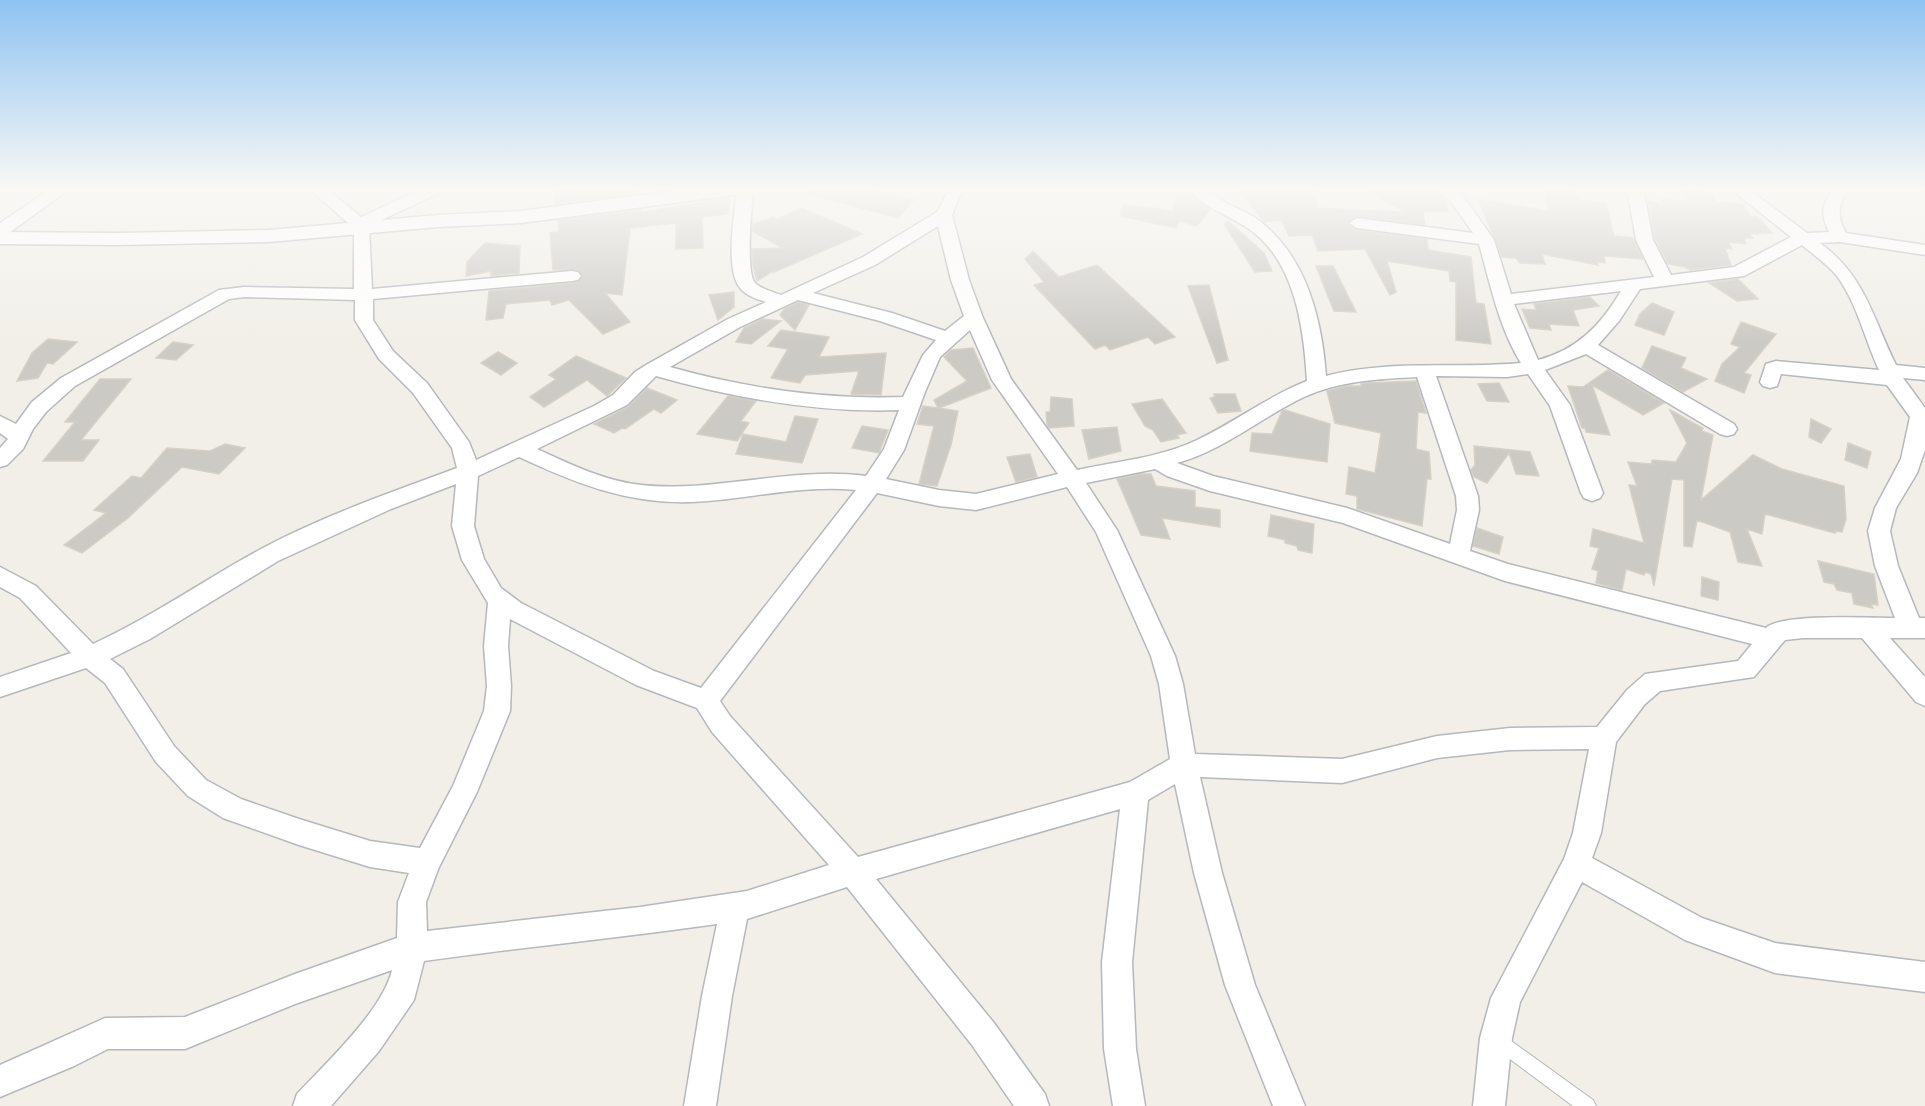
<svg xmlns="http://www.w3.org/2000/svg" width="1925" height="1106" font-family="Karla,sans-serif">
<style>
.building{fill:#cccac5;stroke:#d6d1c6;stroke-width:1.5}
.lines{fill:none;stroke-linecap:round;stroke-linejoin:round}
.service-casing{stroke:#b5b8bc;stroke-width:2}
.minor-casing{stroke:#b5b8bc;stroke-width:3}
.tertiary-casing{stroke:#b5b8bc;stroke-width:3}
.service{fill:#fff;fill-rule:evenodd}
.minor{fill:#fff;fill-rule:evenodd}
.tertiary{fill:#fff;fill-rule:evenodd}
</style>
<rect width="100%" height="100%" fill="#f1efe8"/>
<path class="building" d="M555,188H637L638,193L556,204Z
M807,188H859L914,200L898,218L807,194Z
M1238,188H1316V208L1406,212L1362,188H1434L1447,201V211L1423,212L1425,225L1357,216L1347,224L1357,230L1427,239L1428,250L1471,257L1476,303L1484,304L1491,344L1456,340V282L1450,281L1449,271L1387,261L1396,292L1390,295L1365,249L1318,251L1312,235L1289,236L1281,220L1264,222Z
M1543,188H1566L1567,192H1574L1579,196V200L1606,203L1614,236L1633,238L1643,259L1604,256L1605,263L1597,262L1598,265L1542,254L1545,264L1520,263L1516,258L1502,257L1478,199L1549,211Z
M1682,190L1711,193L1715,202L1743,204L1751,217L1757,216L1772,233L1749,234L1753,238H1744L1746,244L1728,242L1732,249L1725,248L1731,265L1690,270L1685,267L1668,264L1655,239L1648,201L1663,204L1662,199L1688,202Z
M1178,194L1194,197L1210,210L1197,226L1180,221L1176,228L1120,216L1123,204L1173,211Z
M730,198L728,214L702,217L703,248L676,249V223L630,228L622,295L605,293L630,322L603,334L569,300L552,305L550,300L506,304L503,318L486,320L489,291L572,283L578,282L583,277L578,270H553L550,233L559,232L558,220L641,210V212Z
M802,208L862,234L774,272L776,269L757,281L753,265L752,249L783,248L752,231L753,224L774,217L776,220Z
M1228,221L1264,253L1272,271L1255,272L1224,224Z
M485,243L520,246L519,273L491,276V271L466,276L467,262Z
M1033,251L1059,277L1097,265L1175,337L1155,344L1148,337L1110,350L1105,345L1095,349L1034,285L1044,282L1025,259Z
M1316,266H1333L1356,312L1334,311Z
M1738,279L1758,299L1737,301L1709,283Z
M1209,285L1228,360L1217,363L1188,286Z
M734,292V307L718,320L709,295Z
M1590,297L1599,306L1573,310L1579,326L1549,324L1551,330L1530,328L1522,309L1536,310L1534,304Z
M798,302L809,305L795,330L780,315L784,309Z
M1652,303L1674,312L1664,335L1635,325L1640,314Z
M762,319L781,321L751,344L736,342L744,328Z
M1741,322L1776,334L1744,373L1751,375L1744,393L1715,381L1722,364L1740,347L1731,344Z
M781,330L829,337L819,357L886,353L881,395L851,394L859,371L805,375L800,383L771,378L788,349L768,346Z
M48,339L77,342L53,364L47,363L38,378L17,381L32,353Z
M173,342L193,345L176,360L156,358Z
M1652,346L1686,358L1681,368L1707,379L1683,392L1642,368Z
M973,348L991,388L939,408L958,411L951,445L937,486L919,484L934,426L917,424L923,406L938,408L934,400L967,381L944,357L951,350Z
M498,352L517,363L501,375L481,363Z
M576,356L626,378L607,396L587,380L544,407L530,397L556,379L549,375Z
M1608,370L1664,403L1643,415L1592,385L1610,435L1586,432L1585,428H1582L1568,386L1583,387Z
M100,379H131L81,440H99L83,461H43L75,422H65Z
M1416,381L1426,413L1418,412L1416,449L1429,452L1431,479H1427L1422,526L1357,509V496L1346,494L1349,467L1375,473L1381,433L1335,423L1327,391L1346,386H1362L1361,384L1364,383Z
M1499,383L1509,402L1487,401L1478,384Z
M647,388L677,400L661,413L654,409L625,429L622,428L614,433L594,424L628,407Z
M1214,394H1235L1241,411L1218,413L1210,398L1215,397Z
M728,396L756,401L741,421L749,423L737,441L697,434Z
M1051,397L1072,399L1074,426L1049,428L1047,424L1046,412H1050Z
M1162,399L1186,433L1177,435L1179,438L1161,442L1153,430L1145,426L1132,404Z
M1285,410L1330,424L1327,462L1250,451L1252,433L1272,434L1282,411Z
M1670,410L1703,428L1702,431L1713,435L1701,500L1753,455L1782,469L1844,486L1846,519L1842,532L1836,531L1835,533L1765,514L1762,534L1747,529L1762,566L1738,562L1730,532L1697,520L1692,547L1684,546V480L1672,479L1654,586L1651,574L1645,572L1644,575L1626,569L1622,590L1596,583L1598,571L1592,569L1599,548L1590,546L1593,529L1644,543L1629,485L1637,486L1628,462L1652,464V460L1676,462L1687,443Z
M795,416L818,419L802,463L736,454L743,434L786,442Z
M1811,419L1831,429L1821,443L1809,437Z
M862,426L888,430L879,453L852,448Z
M1117,427L1121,451L1089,459L1082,430Z
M1848,443L1871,452L1867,468L1845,460Z
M225,444L245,448L219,474L182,467L128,518L82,553L64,545L106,513L94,510L132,476L141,478L167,448L210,451Z
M1474,446L1530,452L1539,476L1516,474L1509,453L1487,483L1474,477L1471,470L1475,465Z
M1030,454L1037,477L1016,482L1007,457Z
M1140,474H1151L1156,486L1195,491V507L1220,510V527L1162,518L1170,539L1141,535L1117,479Z
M1271,515L1314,524L1312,553L1298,550L1297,546L1285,543V540L1268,536Z
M1477,528L1503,537L1499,554L1473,546Z
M1818,561L1874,574L1878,605L1871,604L1873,608L1854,604L1852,593L1837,590L1834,584L1824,582Z
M1702,577L1719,582L1718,600L1701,596Z"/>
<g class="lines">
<g class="service-casing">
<path id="service" d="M1500,1033L1593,1100L1596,1106H1573L1494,1047L1492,1041L1494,1035Z"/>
</g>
<g class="minor-casing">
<path id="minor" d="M52,188H71L6,235L0,236V223Z
M308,188H326L361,217L424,188H445L443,191L369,226L372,289L572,271L578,272L581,276L578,280L572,281L373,299V320L393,351L427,383L469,442L476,460L594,406L613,395L635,372L646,365L728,319L766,302C757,299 747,296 741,289C724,271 735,212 737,188H753C752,205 745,271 755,283C761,289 773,292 781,295L863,257L937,212L950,188H967L959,197L952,215L969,280L983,318L1011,379L1077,470C1118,461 1159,458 1197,440C1235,422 1268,396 1307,381C1304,328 1295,258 1246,227C1227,214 1203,208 1189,188C1209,188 1213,196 1230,205C1241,210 1253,215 1262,223C1307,259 1322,321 1326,376C1390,359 1455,369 1521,363C1499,328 1490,283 1479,244L1357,228L1349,223L1357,218L1473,233L1452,203L1436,188H1454L1464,197L1494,240L1511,294L1654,277L1636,240L1627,188H1643L1653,240L1671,275L1734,267L1791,237L1729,188H1747L1807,233L1829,232C1820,214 1822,204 1834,188H1850C1838,205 1836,215 1846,233L1925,245V255L1840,242L1820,243C1866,277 1872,317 1896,365L1925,368V380L1903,378L1925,408V450L1917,473L1896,508L1890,531L1898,566L1919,618H1925V638H1890L1925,677V706L1916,702L1862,638H1803L1785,640L1754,677L1660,691L1645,704L1616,742L1601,833L1592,858L1702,918L1775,943L1925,962V992L1775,973L1685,940L1582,882L1520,1002L1512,1038L1505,1106H1473L1480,1038L1491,998L1564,859L1573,833L1589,749L1510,750L1437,758L1342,783L1200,777L1222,873L1255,985L1305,1106H1273L1225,985L1194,873L1175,784L1148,800L1132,962L1136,1049L1145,1106H1113L1104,1049L1102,962L1120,809L876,879L994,1023L1045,1094L1049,1106H1014L972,1045L847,887L747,919L732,996L716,1106H684L702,996L717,924C620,938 522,947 424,961L414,1000L379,1051L331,1106H293L297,1094C326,1063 383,1010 392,970L295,1004L185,1049H108L74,1066L0,1097V1065L105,1018L185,1017L295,974L397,938L398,902L409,873L370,867L299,845L223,818L188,796L156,762L105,683L86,668L0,697V677L71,653L20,598L0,587V567L36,586L93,644C152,617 204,580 261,549C323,516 391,492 457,468L452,448L413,393L379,359L355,320V300L244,297L229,299L75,386L46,412L33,429L23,449L7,465L0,467V448L8,439L0,433V416L16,424L32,402L61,378L219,290L244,287L354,289V228ZM938,226L951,280L964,316L945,331L892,313L813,293L875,265ZM1802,245C1814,255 1827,264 1837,276C1857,303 1865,340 1879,370L1776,361L1766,364L1760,382L1763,386L1770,388L1777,386L1781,374L1887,385L1910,417L1901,459L1875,508L1868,531L1875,566L1895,618C1871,618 1780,613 1766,628L1508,564L1470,551L1479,510L1478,496L1436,376L1507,377L1528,374L1550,406L1581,493L1584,498L1592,501L1600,498L1603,493L1570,405L1545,370L1586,354L1720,434L1727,436L1734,434L1737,429L1734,424L1598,345L1619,321L1640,289L1744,276ZM1621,291C1601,325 1577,350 1538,360L1514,304ZM798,300L880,321L936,340L923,355L903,397C825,400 745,388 670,367L740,327ZM970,330L992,380L1058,474L976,494L939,490L886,479L904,450L925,392L940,357ZM656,376C734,398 817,413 899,410L884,449L866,476C791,466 717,493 641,485C604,481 570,464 537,449L627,405ZM1417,377L1456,496L1457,510L1450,544L1347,508L1213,476L1177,463C1224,450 1260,418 1304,397C1338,381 1379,379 1417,377ZM519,457C575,483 627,504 691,502C746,500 800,484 856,490L701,688L654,671L521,603L501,588L484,559L474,526L478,476ZM1155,469L1167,476L1210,491L1343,523L1505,581L1752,644L1738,661L1645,674L1627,690L1597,727L1510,728L1437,736L1342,759L1195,754L1183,684L1175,656L1117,530L1086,483ZM456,484L452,526L462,560L488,603L484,646L487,686L484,711L453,786L420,848L370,841L299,819L241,799L206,780L174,746L123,669L110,659L150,639L278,561L391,509ZM1067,487L1096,532L1151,656L1159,684L1170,759L1130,782L858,857L730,716L720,701L877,493L939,506L976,510ZM510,619L636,685L697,708L712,732L829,865L747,891L640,907L427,931L426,902L439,867L477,792L510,711L511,686L508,646Z"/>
</g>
<g class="tertiary-casing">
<path id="tertiary" d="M696,188H752L749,192L742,194L521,223L438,227L269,242L118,245L0,244V232L118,233L269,230L438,215L521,211Z"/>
</g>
<use href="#service" class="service"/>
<use href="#minor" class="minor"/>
<use href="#tertiary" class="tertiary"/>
</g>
<linearGradient id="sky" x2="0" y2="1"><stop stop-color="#8fc3f1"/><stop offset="0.55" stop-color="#f9f8f5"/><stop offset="1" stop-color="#f9f8f5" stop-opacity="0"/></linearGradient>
<rect width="1925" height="343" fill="url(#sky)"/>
</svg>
